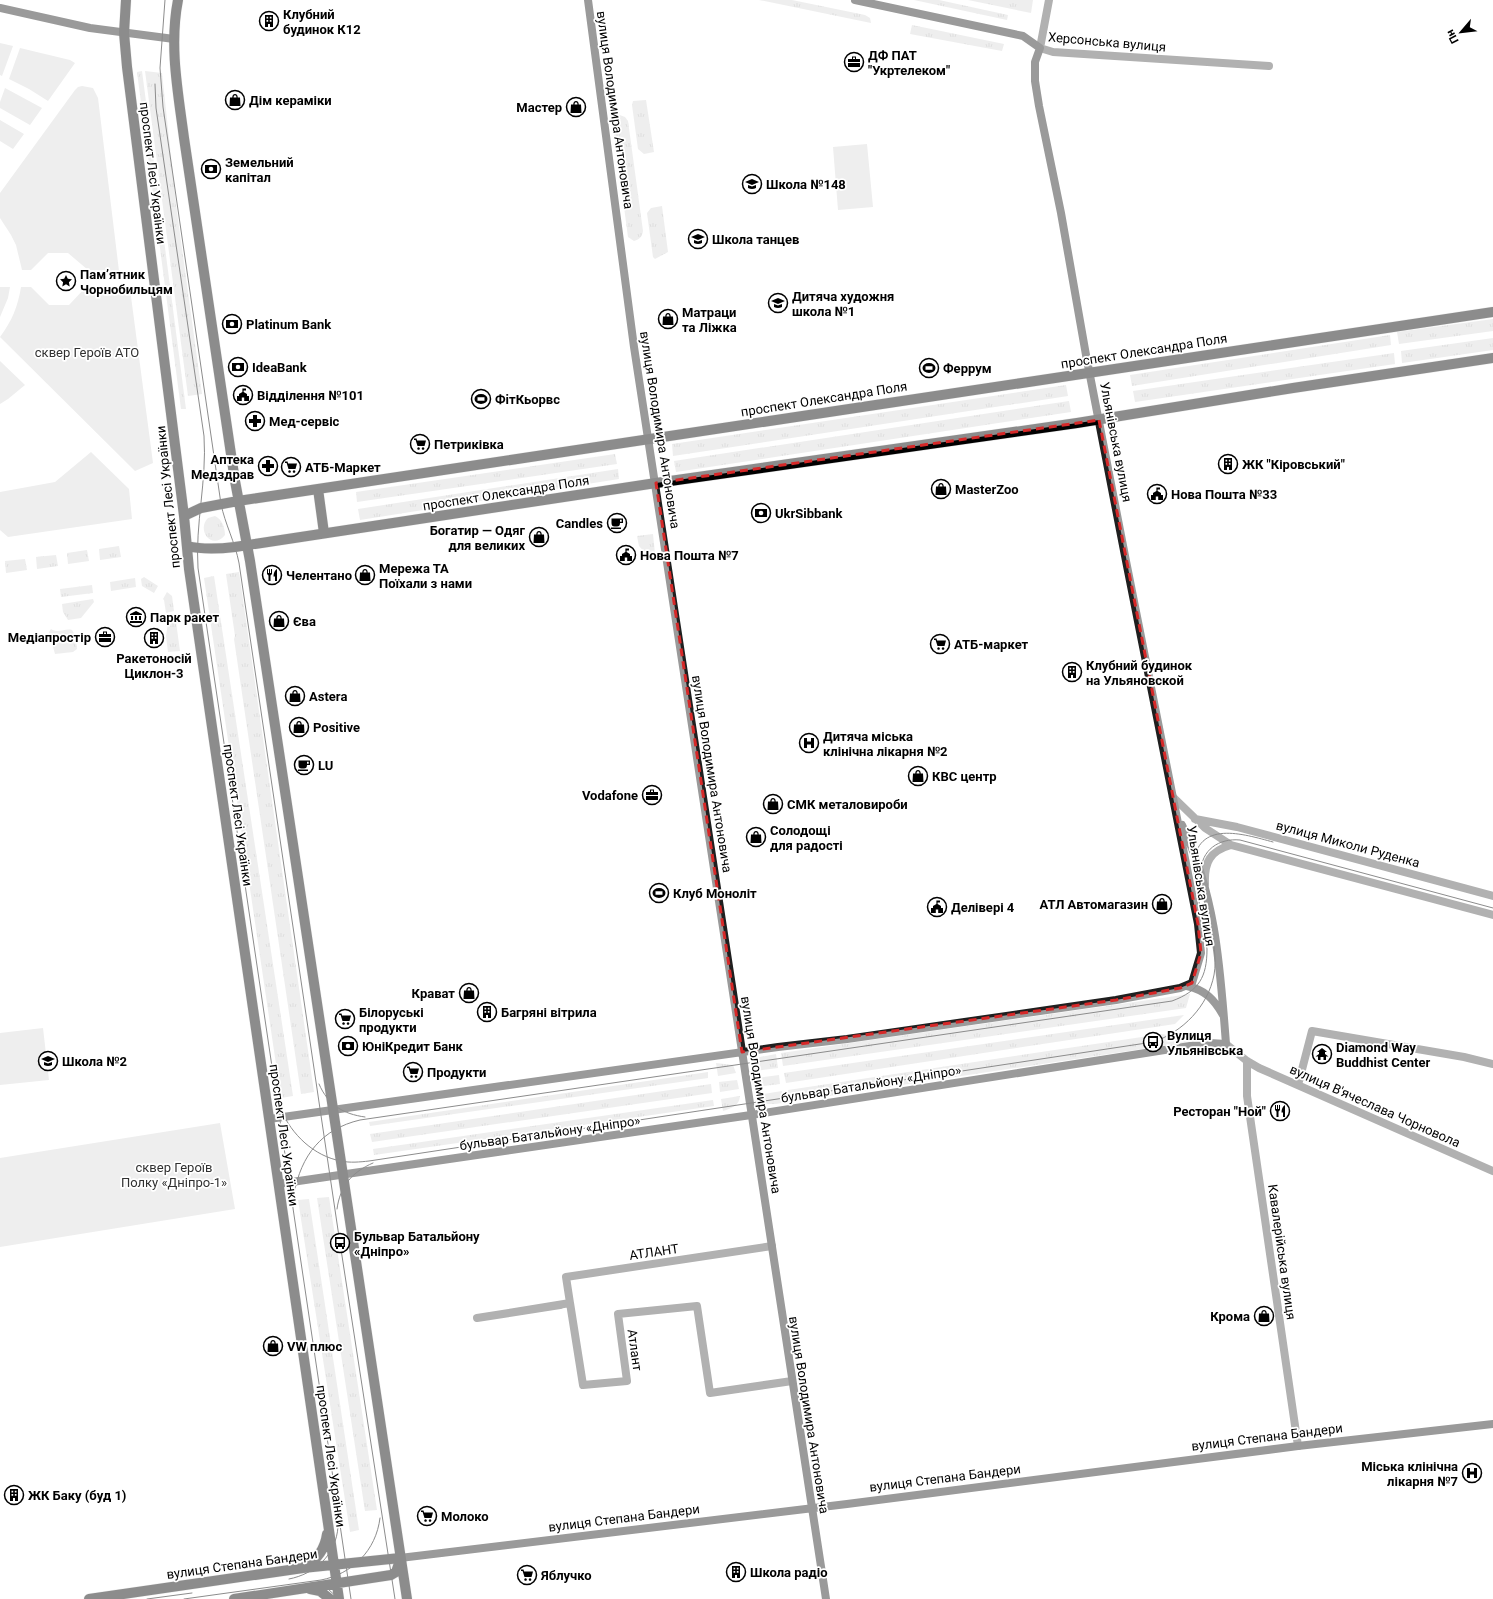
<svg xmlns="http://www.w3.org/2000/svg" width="1493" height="1599" font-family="Roboto,sans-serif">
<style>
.grass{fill:url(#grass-tufts)}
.green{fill:#d9d9d9}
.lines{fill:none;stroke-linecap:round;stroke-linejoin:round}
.primary-casing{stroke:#dbdbdb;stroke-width:11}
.street{stroke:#525252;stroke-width:8}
.secondary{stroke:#1f1f1f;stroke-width:8}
.primary{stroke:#000;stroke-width:10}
.tram{stroke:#000;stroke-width:1}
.marked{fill:none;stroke:#d62828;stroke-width:3;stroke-dasharray:8 5;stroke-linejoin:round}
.labels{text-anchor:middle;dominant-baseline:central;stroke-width:3.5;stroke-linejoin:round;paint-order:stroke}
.poi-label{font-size:13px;font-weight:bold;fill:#000;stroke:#fff;text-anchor:start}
.street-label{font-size:13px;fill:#000;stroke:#fff}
.park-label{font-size:13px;fill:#303030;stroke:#fff}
</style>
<defs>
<pattern id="grass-tufts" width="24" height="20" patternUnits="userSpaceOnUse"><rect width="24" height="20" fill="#d9d9d9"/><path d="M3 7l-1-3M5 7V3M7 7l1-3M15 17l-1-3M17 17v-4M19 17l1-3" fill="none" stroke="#b8b8b8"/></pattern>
</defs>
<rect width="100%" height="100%" fill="#fff"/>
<path class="grass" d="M759,0H792L865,15L870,18L871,23Z
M914,0H939L1008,15L1007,20Z
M968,0H1033L1031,13Z
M912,25L1004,44L1002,51L910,34Z
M142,71L186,409H181L137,72Z
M145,71L162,73L177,212L202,394L188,396Z
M646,100L654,152L644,154L638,149L632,105L633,101Z
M617,114L625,117L628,121L643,231C642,237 640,239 634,241L628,237L612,117Z
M662,206L668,252L655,259L653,257L647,213L651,208Z
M1493,319V331L1399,344L1397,332Z
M1390,335L1391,345L1132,386L1130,375Z
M1493,338V350L1402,363L1401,351Z
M1394,353L1395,364L1135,402L1133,391Z
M1066,385L1068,396L673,456L672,444Z
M1069,401L1071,412L676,472L674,461Z
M615,454L617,464L357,502L356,492Z
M618,469L619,479L360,520L358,509Z
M215,516C222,519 225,528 225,535C212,551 196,530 208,518Z
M653,534L655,554L647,555L639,546L637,536Z
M119,546L121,557L100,560L99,549Z
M87,550L89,561L68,564L67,553Z
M56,555L58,566L37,569L36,557Z
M25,559L27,570L6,573L5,561Z
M239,572L314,1092L301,1094L234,639L235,636L226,574Z
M214,576L293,1096L281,1098L204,578Z
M144,577L158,586L154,593L142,586L141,579Z
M135,578L136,587L111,591L110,582Z
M92,585L93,593L61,597L60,589Z
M167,592L172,596L174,611L166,613L164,600L163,599Z
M93,599L94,602L81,618L68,620L63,612L62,604Z
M176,622L180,651L168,652L166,636L168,623Z
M51,629C58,634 65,628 72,630L75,635L77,649L73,652L55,654L49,632Z
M1190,994L1186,1008L783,1066L781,1053Z
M1184,1015L1175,1024L786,1083L784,1073Z
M1162,1034L1195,1041L789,1102L788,1090Z
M776,1054L778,1068L755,1071L753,1060L755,1058Z
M716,1063L733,1065L736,1073L718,1076Z
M708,1072V1078L370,1126L369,1122Z
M779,1075L780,1084L757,1087L756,1078Z
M737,1080L739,1089L720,1092L719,1082Z
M711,1084L712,1093L372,1142L370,1134Z
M782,1091L783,1103C773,1104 761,1107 758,1095Z
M740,1096C739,1106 732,1108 723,1111L721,1099Z
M713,1100L714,1106L374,1155L373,1149Z
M329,1197L377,1510L365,1511L317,1198Z
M309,1199L359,1530L350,1532L298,1200Z"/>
<path class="green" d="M0,43L13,46L2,76L0,75Z
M20,48L70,60L75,63L48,101L29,89L9,79Z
M82,86L93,88L98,98L119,271L88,270L68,253H48L31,270H22L16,245L11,235L0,218V193L75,90L78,87Z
M5,88L42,108L30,125L0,108V102Z
M0,120L24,134L13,149L0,141Z
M867,144L873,207L838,210L833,147Z
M0,287H10L8,298L0,317Z
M21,287H31L49,305H69L85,288L130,289L153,463L135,471L0,337C12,321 18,306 21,287Z
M0,361L25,385L8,399L0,404Z
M91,452L129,489L132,519L8,537L0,530V492L55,482Z
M43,1028L49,1080L0,1085V1033Z
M220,1123L235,1209L0,1247V1158Z"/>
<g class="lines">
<g class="primary-casing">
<path id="primary" d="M126,0L124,33L127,67L184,516L189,569L339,1599
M178,0C169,46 178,92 184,138L235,481L250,561L288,811L407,1599
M318,489L324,533
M184,516L201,508L238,501L1493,312
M187,546C203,550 219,549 235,547L656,483L1077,423L1293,388L1493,358
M304,1567C317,1560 325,1549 327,1534
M310,1589L320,1591L330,1599
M89,1599L303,1568L400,1558
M234,1599L391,1575L396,1572L400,1560"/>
</g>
<path class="street" d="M1049,0L1040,48L1053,52L1269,66
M1173,797L1205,828L1231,845
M1195,819L1237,827L1493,896
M1205,884C1204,862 1210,851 1231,845L1493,915
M1226,1044L1247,1061L1259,1068L1493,1171
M1247,1061V1096L1298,1446
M1298,1085L1312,1031L1464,1057L1493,1064
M570,1303L566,1277L772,1246
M560,1305L477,1318L570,1303L583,1385L627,1381L618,1314L697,1306L710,1393L792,1381"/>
<path class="secondary" d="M588,0L634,347L826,1599
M0,8L90,28L174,39
M1187,986C1205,990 1214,999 1223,1015
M269,1119L778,1047L847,1039L1116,1000L1180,988L1192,983L1201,953L1198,924L1126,561L1086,355L1061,213L1039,106L1035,81V62L1040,48L1023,36L855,0
M278,1184L751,1115L1209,1043L1226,1044C1220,966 1216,897 1182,825
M400,1558L847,1504L1298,1446L1493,1424"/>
<use href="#primary" class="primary"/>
<path class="tram" d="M165,0L160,68L163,107L221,504C225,524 235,542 239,563L338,1230L395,1599
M155,84L156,108L204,436C207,481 195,524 198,568L351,1599
M319,1084C328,1105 343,1114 365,1117
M281,1110C292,1135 314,1156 341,1161C350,1163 360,1162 369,1161L1153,1042C1183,1032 1208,1006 1214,975C1220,942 1200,905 1201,872C1201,850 1219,838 1240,840L1493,908
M294,1194C301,1155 322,1129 360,1120L1172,1001C1199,991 1207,977 1207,949L1193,866C1197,819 1243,834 1273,842
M337,1209C340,1186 352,1172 373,1163
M289,1579C315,1574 336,1555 338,1527
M311,1583L328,1589L339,1599
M147,1599L192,1593
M184,1599L321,1580C352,1574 376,1551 380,1518"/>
</g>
<path d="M0 0H1493V1599H0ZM1099,420L1198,924L1201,953L1192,983L1180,988L1116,1000L742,1052L656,483Z" fill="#fff" fill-opacity=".55" fill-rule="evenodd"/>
<path class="marked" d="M1099,420L1198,924L1201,953L1192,983L1180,988L1116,1000L742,1052L656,483Z"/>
<defs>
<g id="building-ring" transform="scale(1)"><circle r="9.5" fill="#fff" stroke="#000" stroke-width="1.5"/><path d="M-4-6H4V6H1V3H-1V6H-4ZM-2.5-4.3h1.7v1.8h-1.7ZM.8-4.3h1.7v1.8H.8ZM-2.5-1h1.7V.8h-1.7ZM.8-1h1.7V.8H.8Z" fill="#000"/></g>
<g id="office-ring" transform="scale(1)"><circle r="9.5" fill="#fff" stroke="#000" stroke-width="1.5"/><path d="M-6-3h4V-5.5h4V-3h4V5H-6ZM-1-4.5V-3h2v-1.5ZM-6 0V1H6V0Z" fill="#000"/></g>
<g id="shop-ring" transform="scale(1)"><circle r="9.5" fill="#fff" stroke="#000" stroke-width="1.5"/><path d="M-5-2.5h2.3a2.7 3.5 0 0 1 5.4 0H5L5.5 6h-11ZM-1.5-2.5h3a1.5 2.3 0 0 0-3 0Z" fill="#000"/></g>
<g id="bank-ring" transform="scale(1)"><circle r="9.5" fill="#fff" stroke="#000" stroke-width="1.5"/><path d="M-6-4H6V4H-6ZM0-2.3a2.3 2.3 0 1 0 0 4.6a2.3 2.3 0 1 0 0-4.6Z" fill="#000"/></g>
<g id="school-ring" transform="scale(1)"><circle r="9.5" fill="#fff" stroke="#000" stroke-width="1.5"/><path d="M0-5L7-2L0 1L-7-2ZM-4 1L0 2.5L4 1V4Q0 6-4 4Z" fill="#000"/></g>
<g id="sight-ring" transform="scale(1)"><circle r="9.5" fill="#fff" stroke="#000" stroke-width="1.5"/><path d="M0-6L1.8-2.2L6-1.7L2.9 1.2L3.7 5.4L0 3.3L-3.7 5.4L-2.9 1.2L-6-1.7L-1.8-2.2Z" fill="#000"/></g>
<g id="stadium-ring" transform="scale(1)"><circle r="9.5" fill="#fff" stroke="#000" stroke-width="1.5"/><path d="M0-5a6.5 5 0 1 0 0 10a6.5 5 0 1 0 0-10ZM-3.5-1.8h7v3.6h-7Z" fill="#000"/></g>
<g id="civic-ring" transform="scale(1)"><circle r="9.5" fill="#fff" stroke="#000" stroke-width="1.5"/><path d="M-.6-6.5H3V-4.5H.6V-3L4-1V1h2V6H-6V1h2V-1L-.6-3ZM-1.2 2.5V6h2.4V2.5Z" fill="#000"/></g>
<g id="pharmacy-ring" transform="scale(1)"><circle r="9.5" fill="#fff" stroke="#000" stroke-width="1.5"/><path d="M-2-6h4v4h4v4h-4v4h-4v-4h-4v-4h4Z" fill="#000"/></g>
<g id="supermarket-ring" transform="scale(1)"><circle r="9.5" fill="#fff" stroke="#000" stroke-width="1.5"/><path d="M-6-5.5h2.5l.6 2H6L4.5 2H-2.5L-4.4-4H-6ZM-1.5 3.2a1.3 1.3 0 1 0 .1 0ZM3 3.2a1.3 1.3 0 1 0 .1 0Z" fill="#000"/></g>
<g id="cafe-ring" transform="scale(1)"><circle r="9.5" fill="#fff" stroke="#000" stroke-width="1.5"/><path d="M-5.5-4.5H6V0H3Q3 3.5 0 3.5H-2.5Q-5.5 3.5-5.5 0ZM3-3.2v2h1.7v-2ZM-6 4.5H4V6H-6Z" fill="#000"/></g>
<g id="restaurant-ring" transform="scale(1)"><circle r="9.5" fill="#fff" stroke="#000" stroke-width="1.5"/><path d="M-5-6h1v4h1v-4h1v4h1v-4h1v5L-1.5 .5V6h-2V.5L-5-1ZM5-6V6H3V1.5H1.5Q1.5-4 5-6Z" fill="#000"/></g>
<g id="museum-ring" transform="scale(1)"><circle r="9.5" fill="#fff" stroke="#000" stroke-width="1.5"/><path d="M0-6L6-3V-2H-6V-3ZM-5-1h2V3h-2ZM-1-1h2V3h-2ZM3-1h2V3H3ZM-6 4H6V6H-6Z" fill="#000"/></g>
<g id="hospital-ring" transform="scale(1)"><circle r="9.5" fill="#fff" stroke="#000" stroke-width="1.5"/><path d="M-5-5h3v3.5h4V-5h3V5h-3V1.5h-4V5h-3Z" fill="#000"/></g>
<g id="bus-ring" transform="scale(1)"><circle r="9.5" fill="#fff" stroke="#000" stroke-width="1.5"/><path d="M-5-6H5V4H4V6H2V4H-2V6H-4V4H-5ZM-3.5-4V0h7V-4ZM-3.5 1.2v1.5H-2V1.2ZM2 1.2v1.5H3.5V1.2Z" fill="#000"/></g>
<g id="temple-ring" transform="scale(1)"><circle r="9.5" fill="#fff" stroke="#000" stroke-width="1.5"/><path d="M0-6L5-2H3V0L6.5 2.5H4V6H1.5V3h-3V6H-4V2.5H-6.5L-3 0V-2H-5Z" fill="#000"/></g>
</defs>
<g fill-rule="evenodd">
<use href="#building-ring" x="269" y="21"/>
<use href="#office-ring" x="854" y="62"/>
<use href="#shop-ring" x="235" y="100"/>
<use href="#shop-ring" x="576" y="107"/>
<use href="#bank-ring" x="211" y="169"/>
<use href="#school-ring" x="752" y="184"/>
<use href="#school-ring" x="698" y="239"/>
<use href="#sight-ring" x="66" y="281"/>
<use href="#school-ring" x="778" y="303"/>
<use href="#shop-ring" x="668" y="319"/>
<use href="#bank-ring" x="232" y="324"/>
<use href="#bank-ring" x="238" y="367"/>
<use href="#stadium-ring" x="929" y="368"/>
<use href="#civic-ring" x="243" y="395"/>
<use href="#stadium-ring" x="481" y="399"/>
<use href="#pharmacy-ring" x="255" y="421"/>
<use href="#supermarket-ring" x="420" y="444"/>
<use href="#building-ring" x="1228" y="464"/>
<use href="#pharmacy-ring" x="268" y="466"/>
<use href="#supermarket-ring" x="291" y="467"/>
<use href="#shop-ring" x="941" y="489"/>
<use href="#civic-ring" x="1157" y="494"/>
<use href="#bank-ring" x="761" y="513"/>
<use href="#cafe-ring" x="617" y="523"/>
<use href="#shop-ring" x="539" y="537"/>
<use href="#civic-ring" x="626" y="555"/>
<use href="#restaurant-ring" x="272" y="575"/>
<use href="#shop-ring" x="365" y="575"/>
<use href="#museum-ring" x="136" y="617"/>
<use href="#shop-ring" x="279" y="621"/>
<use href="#office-ring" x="105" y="637"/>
<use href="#building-ring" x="154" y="638"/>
<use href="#supermarket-ring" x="940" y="644"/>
<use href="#building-ring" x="1072" y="672"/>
<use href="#shop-ring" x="295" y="696"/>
<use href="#shop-ring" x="299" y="727"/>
<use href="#hospital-ring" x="809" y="743"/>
<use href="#cafe-ring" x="304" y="765"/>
<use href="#shop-ring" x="918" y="776"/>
<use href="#office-ring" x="652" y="795"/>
<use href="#shop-ring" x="773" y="804"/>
<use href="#shop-ring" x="756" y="837"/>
<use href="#stadium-ring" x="659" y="893"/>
<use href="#shop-ring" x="1162" y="904"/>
<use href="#civic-ring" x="937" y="907"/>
<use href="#shop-ring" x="469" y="993"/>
<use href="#building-ring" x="487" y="1012"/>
<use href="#supermarket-ring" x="345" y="1019"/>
<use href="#bus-ring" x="1153" y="1042"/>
<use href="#bank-ring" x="348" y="1046"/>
<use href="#temple-ring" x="1322" y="1054"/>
<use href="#school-ring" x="48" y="1061"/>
<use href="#supermarket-ring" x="413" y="1072"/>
<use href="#restaurant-ring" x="1280" y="1111"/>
<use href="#bus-ring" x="340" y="1243"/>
<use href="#shop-ring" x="1264" y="1316"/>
<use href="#shop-ring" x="273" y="1346"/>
<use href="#hospital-ring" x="1472" y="1473"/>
<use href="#building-ring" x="14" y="1495"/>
<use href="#supermarket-ring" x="427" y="1516"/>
<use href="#building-ring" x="736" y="1572"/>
<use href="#supermarket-ring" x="527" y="1575"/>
</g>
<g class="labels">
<g class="poi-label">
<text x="283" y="14">Клубний<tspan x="283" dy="15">будинок К12</tspan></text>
<text x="868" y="55">ДФ ПАТ<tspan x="868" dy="15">"Укртелеком"</tspan></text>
<text x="249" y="100">Дім кераміки</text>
<text x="562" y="107" text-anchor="end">Мастер</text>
<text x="225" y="162">Земельний<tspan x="225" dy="15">капітал</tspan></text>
<text x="766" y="184">Школа №148</text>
<text x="712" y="239">Школа танцев</text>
<text x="80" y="274">Пам’ятник<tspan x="80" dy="15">Чорнобильцям</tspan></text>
<text x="792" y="296">Дитяча художня<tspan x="792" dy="15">школа №1</tspan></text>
<text x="682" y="312">Матраци<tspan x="682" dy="15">та Ліжка</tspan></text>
<text x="246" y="324">Platinum Bank</text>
<text x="252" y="367">IdeaBank</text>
<text x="943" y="368">Феррум</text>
<text x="257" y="395">Відділення №101</text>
<text x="495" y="399">ФiтКьорвс</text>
<text x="269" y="421">Мед-сервіс</text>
<text x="434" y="444">Петриківка</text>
<text x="254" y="459" text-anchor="end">Аптека<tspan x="254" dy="15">Медздрав</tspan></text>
<text x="1242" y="464">ЖК "Кіровський"</text>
<text x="305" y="467">АТБ-Маркет</text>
<text x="955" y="489">MasterZoo</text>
<text x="1171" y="494">Нова Пошта №33</text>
<text x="775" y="513">UkrSibbank</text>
<text x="603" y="523" text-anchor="end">Candles</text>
<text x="525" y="530" text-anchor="end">Богатир — Одяг<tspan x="525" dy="15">для великих</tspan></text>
<text x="640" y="555">Нова Пошта №7</text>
<text x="379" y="568">Мережа ТА<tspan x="379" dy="15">Поїхали з нами</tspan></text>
<text x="286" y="575">Челентано</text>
<text x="150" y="617">Парк ракет</text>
<text x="293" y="621">Єва</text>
<text x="91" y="637" text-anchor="end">Медіапростір</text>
<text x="954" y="644">АТБ-маркет</text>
<text x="154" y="658" text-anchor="middle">Ракетоносій<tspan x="154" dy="15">Циклон-3</tspan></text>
<text x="1086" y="665">Клубний будинок<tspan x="1086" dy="15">на Ульяновской</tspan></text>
<text x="309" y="696">Astera</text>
<text x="313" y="727">Positive</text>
<text x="823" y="736">Дитяча міська<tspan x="823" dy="15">клінічна лікарня №2</tspan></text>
<text x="318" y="765">LU</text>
<text x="932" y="776">КВС центр</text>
<text x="638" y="795" text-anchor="end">Vodafone</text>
<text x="787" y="804">СМК металовироби</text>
<text x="770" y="830">Солодощі<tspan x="770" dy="15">для радості</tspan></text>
<text x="673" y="893">Клуб Моноліт</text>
<text x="1148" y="904" text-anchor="end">АТЛ Автомагазин</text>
<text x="951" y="907">Делівері 4</text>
<text x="455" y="993" text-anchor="end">Крават</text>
<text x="359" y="1012">Білоруські<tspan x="359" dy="15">продукти</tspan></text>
<text x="501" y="1012">Багряні вітрила</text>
<text x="1167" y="1035">Вулиця<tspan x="1167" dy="15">Ульянівська</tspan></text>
<text x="362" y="1046">ЮніКредит Банк</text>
<text x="1336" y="1047">Diamond Way<tspan x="1336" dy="15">Buddhist Center</tspan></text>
<text x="62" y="1061">Школа №2</text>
<text x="427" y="1072">Продукти</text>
<text x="1266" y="1111" text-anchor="end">Ресторан "Ной"</text>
<text x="354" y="1236">Бульвар Батальйону<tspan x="354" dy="15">«Дніпро»</tspan></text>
<text x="1250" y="1316" text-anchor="end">Крома</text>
<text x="287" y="1346">VW плюс</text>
<text x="1458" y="1466" text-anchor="end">Міська клінічна<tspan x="1458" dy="15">лікарня №7</tspan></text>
<text x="28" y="1495">ЖК Баку (буд 1)</text>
<text x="441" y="1516">Молоко</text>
<text x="750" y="1572">Школа радіо</text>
<text x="541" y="1575">Яблучко</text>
</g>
<g class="street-label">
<text transform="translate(1107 42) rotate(5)">Херсонська вулиця</text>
<text transform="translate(615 110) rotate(82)">вулиця Володимира Антоновича</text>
<text transform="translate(153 173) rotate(83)">проспект Лесі Українки</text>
<text transform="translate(1144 351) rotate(-9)">проспект Олександра Поля</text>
<text transform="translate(824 399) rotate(-9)">проспект Олександра Поля</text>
<text transform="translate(660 430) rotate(81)">вулиця Володимира Антоновича</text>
<text transform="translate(1116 442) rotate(79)">Ульянівська вулиця</text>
<text transform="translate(506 493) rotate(-9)">проспект Олександра Поля</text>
<text transform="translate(168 497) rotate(-96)">проспект Лесі Українки</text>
<text transform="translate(712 774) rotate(81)">вулиця Володимира Антоновича</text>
<text transform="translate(238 815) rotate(82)">проспект Лесі Українки</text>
<text transform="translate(1348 844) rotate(15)">вулиця Миколи Руденка</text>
<text transform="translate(1201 886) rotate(81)">Ульянівська вулиця</text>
<text transform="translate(871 1084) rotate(-9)">бульвар Батальйону «Дніпро»</text>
<text transform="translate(761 1095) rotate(81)">вулиця Володимира Антоновича</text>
<text transform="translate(1375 1106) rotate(24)">вулиця В'ячеслава Чорновола</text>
<text transform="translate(550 1133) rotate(-8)">бульвар Батальйону «Дніпро»</text>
<text transform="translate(284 1135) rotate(82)">проспект Лесі Українки</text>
<text transform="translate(654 1252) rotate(-8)">АТЛАНТ</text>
<text transform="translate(1282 1252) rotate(82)">Кавалерійська вулиця</text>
<text transform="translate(635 1350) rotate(82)">Атлант</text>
<text transform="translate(809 1415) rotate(81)">вулиця Володимира Антоновича</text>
<text transform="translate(1267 1437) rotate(-7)">вулиця Степана Бандери</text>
<text transform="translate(331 1456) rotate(82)">проспект Лесі Українки</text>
<text transform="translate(945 1478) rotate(-7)">вулиця Степана Бандери</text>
<text transform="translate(624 1518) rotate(-7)">вулиця Степана Бандери</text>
<text transform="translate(242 1564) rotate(-8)">вулиця Степана Бандери</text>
</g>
<g class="park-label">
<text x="87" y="352">сквер Героїв АТО</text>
<text x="174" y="1167">сквер Героїв<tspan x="174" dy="15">Полку «Дніпро-1»</tspan></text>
</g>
</g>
<g transform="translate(1461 32) rotate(242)" stroke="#ffffff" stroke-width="3" paint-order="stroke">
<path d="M0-3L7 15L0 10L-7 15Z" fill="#000000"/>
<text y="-6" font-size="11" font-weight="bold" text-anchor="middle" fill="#000000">Пн</text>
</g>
</svg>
